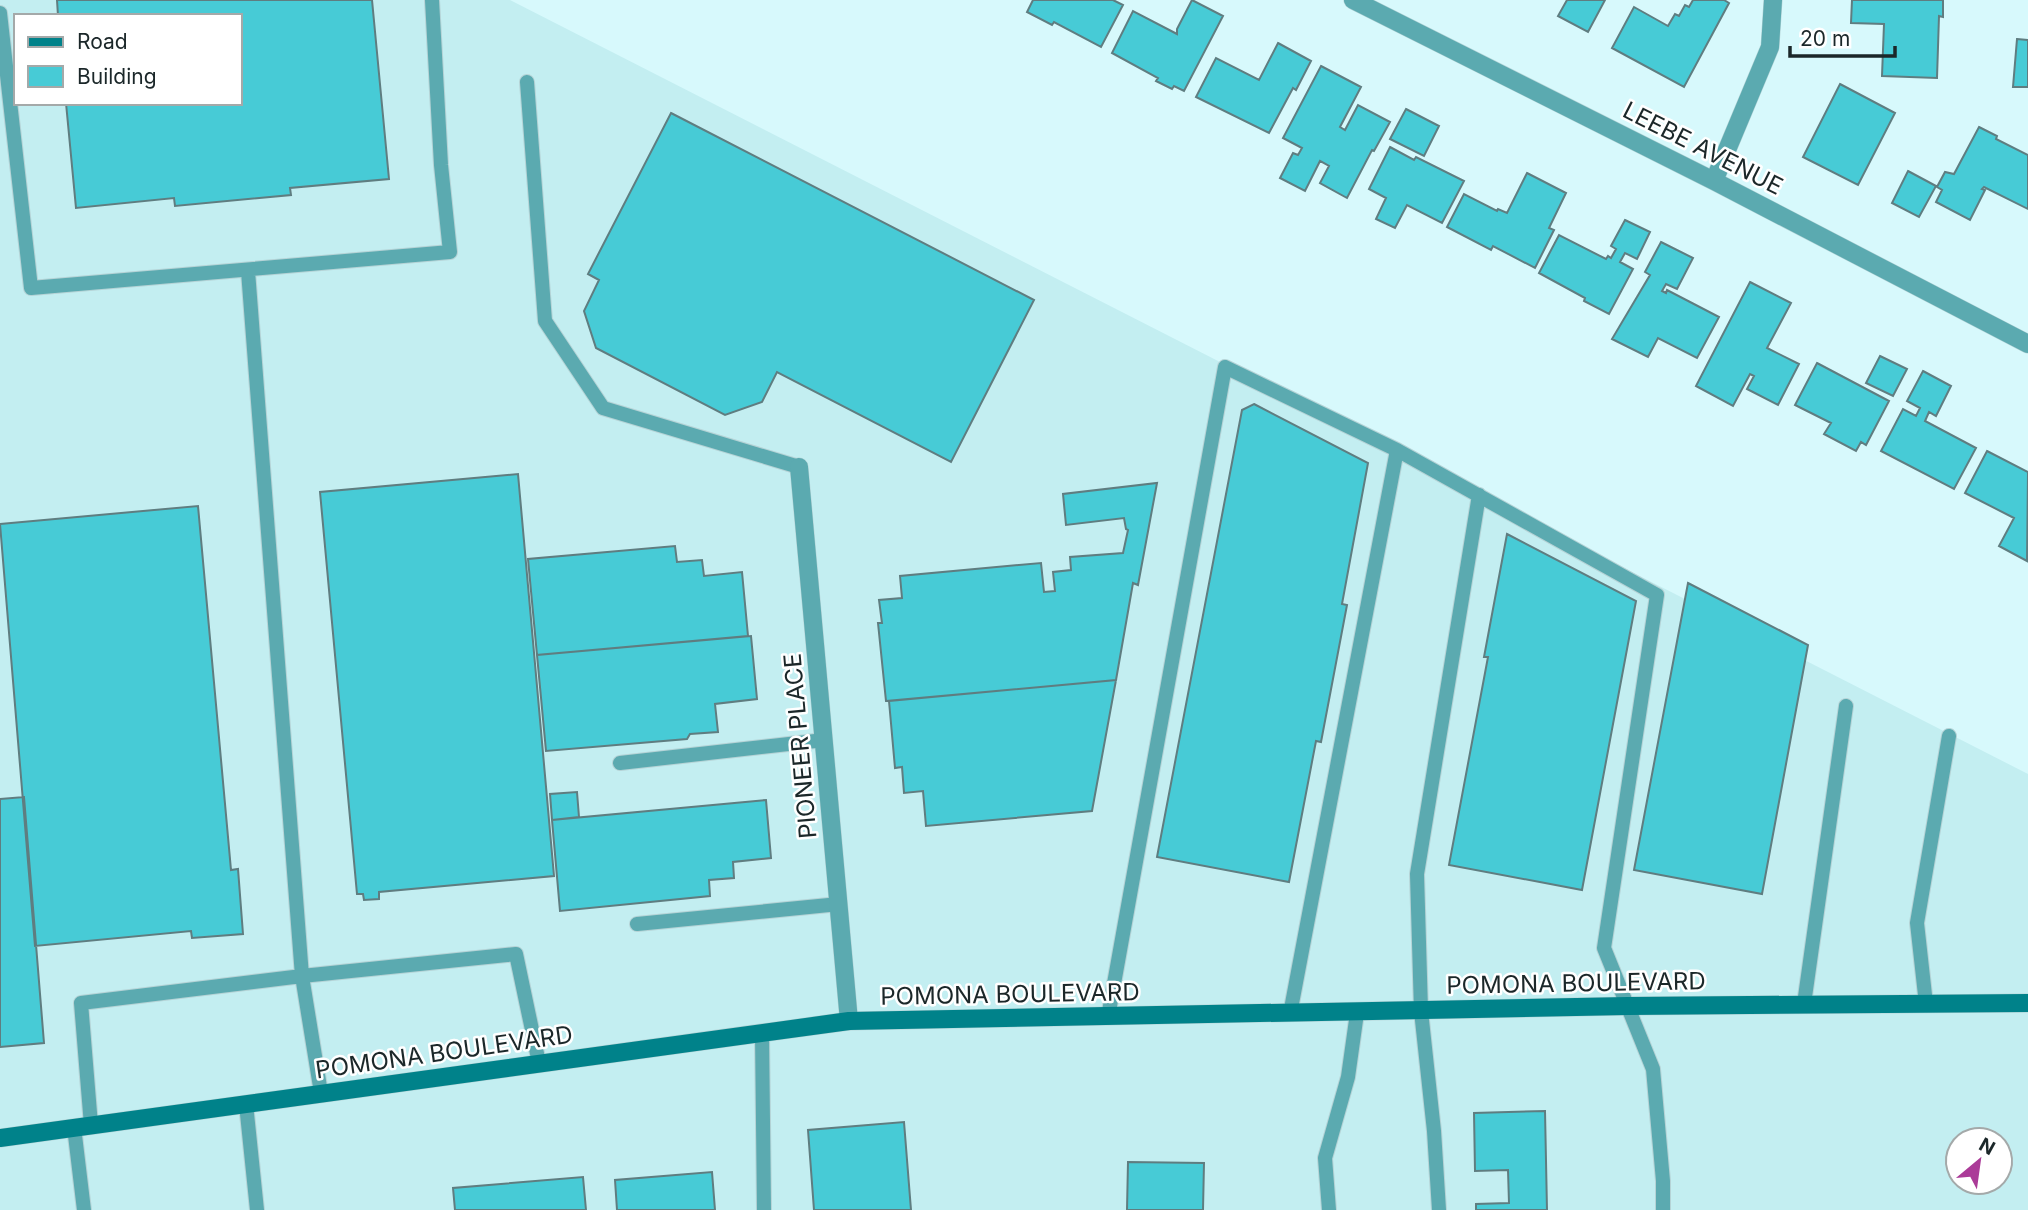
<svg xmlns="http://www.w3.org/2000/svg" width="2028" height="1210" font-family="Inter,sans-serif">
<style>
.built{fill:#c3eef1;fill-rule:evenodd}
.building{fill:#47cbd6;stroke:#5f7d80;stroke-width:2}
.lines{fill:none;stroke-linecap:round;stroke-linejoin:round}
.lane-casing{stroke:#b5d3d6;stroke-width:16}
.street-casing{stroke:#b5d3d6;stroke-width:19}
.secondary-casing{stroke:#b5d3d6;stroke-width:19}
.lane{stroke:#5baab0;stroke-width:14}
.street{stroke:#5baab0;stroke-width:18}
.secondary{stroke:#00828a;stroke-width:18}
.labels{text-anchor:middle;dominant-baseline:central;stroke-width:5;stroke-linejoin:round;paint-order:stroke}
.street-label{font-size:24px;fill:#1b2729;stroke:#fff}
</style>
<rect width="100%" height="100%" fill="#d7f9fc"/>
<path class="built" d="M0,0H510L2028,774V1210H0ZM16,16H240V103H16ZM1958,1140H2000V1182H1958Z"/>
<path class="building" d="M57,0H372L389,179L290,188L291,195L175,206L174,198L76,208L66,103H240V16H58Z
M1033,0H1113L1123,5L1101,47L1054,22L1052,25L1027,12Z
M1192,0L1223,16L1184,91L1174,86L1172,89L1156,81L1158,78L1112,53L1133,11L1177,34V29Z
M1567,0H1605L1588,32L1558,16Z
M1693,0H1724L1729,3L1684,87L1612,48L1634,7L1668,26L1675,14L1679,16L1685,5L1689,7Z
M1852,0H1943V17L1939,16L1937,78L1882,76L1884,24L1851,23Z
M2017,39L2028,40V87H2013Z
M1278,43L1311,61L1296,90L1293,88L1269,133L1196,97L1216,58L1259,80Z
M1321,66L1361,87L1340,127L1345,130L1358,105L1390,122L1374,151L1372,150L1347,198L1320,183L1329,166L1320,161L1305,191L1280,178L1293,153L1298,155L1302,148L1283,138Z
M1840,84L1895,113L1858,185L1803,157Z
M1406,109L1439,126L1424,156L1390,139Z
M671,113L1034,300L951,462L777,372L762,402L725,415L596,348L584,311L599,280L588,274Z
M1979,127L1997,136L1996,139L2028,155V209L1984,187L1982,189L1985,190L1970,220L1936,202L1942,190L1937,187L1945,172L1954,174Z
M1390,147L1414,160L1416,157L1464,181L1442,223L1407,205L1395,228L1376,219L1386,198L1369,189Z
M1908,171L1936,186L1919,217L1892,203Z
M1527,173L1566,193L1549,228L1554,230L1535,268L1493,246L1491,250L1447,227L1464,194L1497,211L1498,209L1507,213Z
M1625,220L1650,232L1637,259L1625,253L1620,262L1633,269L1609,314L1584,301L1585,298L1539,273L1559,235L1606,259L1608,256L1611,258L1616,249L1611,246Z
M1661,242L1693,258L1677,289L1666,284L1662,291L1666,293L1667,290L1719,317L1697,358L1658,338L1648,357L1612,339L1650,275L1645,272Z
M1750,282L1791,303L1767,348L1799,364L1778,405L1747,389L1754,376L1750,374L1733,406L1696,386Z
M1880,356L1907,369L1893,396L1866,383Z
M1817,363L1889,401L1866,445L1861,442L1856,451L1824,434L1831,423L1795,405Z
M1923,371L1951,386L1936,416L1929,412L1925,421L1976,448L1954,489L1881,451L1903,409L1916,416L1920,408L1907,401Z
M1254,404L1368,463L1342,604L1347,605L1321,742L1316,741L1289,882L1157,857L1242,410Z
M1987,451L2028,472L2027,561L1999,546L2014,518L1965,493Z
M518,474L554,876L379,892V899L364,900L363,894H357L320,492Z
M1157,483L1138,585L1133,583L1116,680L886,701L878,623H882L879,600L902,598L900,576L1041,563L1044,592L1055,591L1053,572L1071,570L1070,557L1123,553L1128,530L1126,529L1124,518L1066,525L1063,494Z
M198,506L231,870L238,869L243,934L192,938L191,931L35,946L0,524Z
M1507,534L1636,601L1582,890L1449,865L1488,657H1484Z
M675,546L677,562L702,560L704,576L742,572L748,636L537,655L528,559Z
M1688,583L1808,645L1762,894L1634,870Z
M751,636L757,699L715,704L718,732L690,734L687,739L546,751L537,655Z
M1116,680L1092,811L926,826L923,791L904,793L902,767L895,768L889,701Z
M577,792L579,817L552,820L550,794Z
M24,797L44,1043L0,1047V799Z
M766,800L771,858L733,862L734,878L709,880L710,896L560,911L552,820Z
M1545,1111L1547,1210H1476V1204L1509,1203L1508,1170L1475,1171L1474,1113Z
M904,1122L911,1210H814L808,1130Z
M1128,1162L1204,1163L1203,1210H1127Z
M712,1172L715,1210H617L615,1180Z
M583,1177L586,1210H455L453,1188Z"/>
<g class="lines">
<g class="lane-casing">
<path id="lane" d="M0,13L31,288L450,252L441,165L432,0
M527,82L545,321L603,408L799,467
M1397,450L1657,595L1604,948L1653,1069L1663,1181V1210
M620,763L824,740
M637,924L839,904
M1804,1004L1846,706
M1926,1004L1917,923L1949,736
M1108,1017L1225,367L1397,450L1290,1014
M762,1033L764,1210
M321,1093L302,976L516,954L539,1063
M246,1104L257,1210
M91,1125L81,1003L302,976L248,271
M74,1127L84,1210
M1329,1210L1325,1158L1348,1077L1357,1013
M1439,1210L1434,1131L1421,1011L1417,874L1479,495"/>
</g>
<g class="street-casing">
<path id="street" d="M1353,0L1714,181L2028,344
M1714,181L1770,47L1773,0
M799,467L849,1021"/>
</g>
<g class="secondary-casing">
<path id="secondary" d="M0,1138L849,1021L1628,1006L2028,1003"/>
</g>
<use href="#lane" class="lane"/>
<use href="#street" class="street"/>
<use href="#secondary" class="secondary"/>
</g>
<g class="labels">
<g class="street-label">
<text transform="translate(1703 148) rotate(27)">LEEBE AVENUE</text>
<text transform="translate(800 746) rotate(-95)">PIONEER PLACE</text>
<text transform="translate(1576 983) rotate(-1)">POMONA BOULEVARD</text>
<text transform="translate(1010 994) rotate(-1)">POMONA BOULEVARD</text>
<text transform="translate(444 1052) rotate(-8)">POMONA BOULEVARD</text>
</g>
</g>
<rect x="14" y="14" width="228" height="91" fill="#ffffff" stroke="#a4a9a9" stroke-width="2"/>
<rect x="28" y="37" width="35" height="10" fill="#00828a" stroke="#a4a9a9" stroke-width="2"/>
<text x="77" y="49" font-size="21" fill="#1b2729">Road</text>
<rect x="28" y="66" width="35" height="21" fill="#47cbd6" stroke="#a4a9a9" stroke-width="2"/>
<text x="77" y="84" font-size="21" fill="#1b2729">Building</text>
<g transform="translate(1979 1161) rotate(29)"><circle r="33" fill="#ffffff" stroke="#a4a9a9" stroke-width="2"/>
<path d="M0-5L12 26L0 18L-12 26Z" fill="#ab3b98"/>
<text y="-10" font-size="19" font-weight="bold" text-anchor="middle" fill="#1b2729">N</text>
</g>
<path d="M1790 46v10h105v-10" fill="none" stroke="#1b2729" stroke-width="3.5"/>
<text x="1800" y="46" font-size="21" fill="#1b2729" stroke="#ffffff" stroke-width="5" paint-order="stroke">20 m</text>
</svg>
